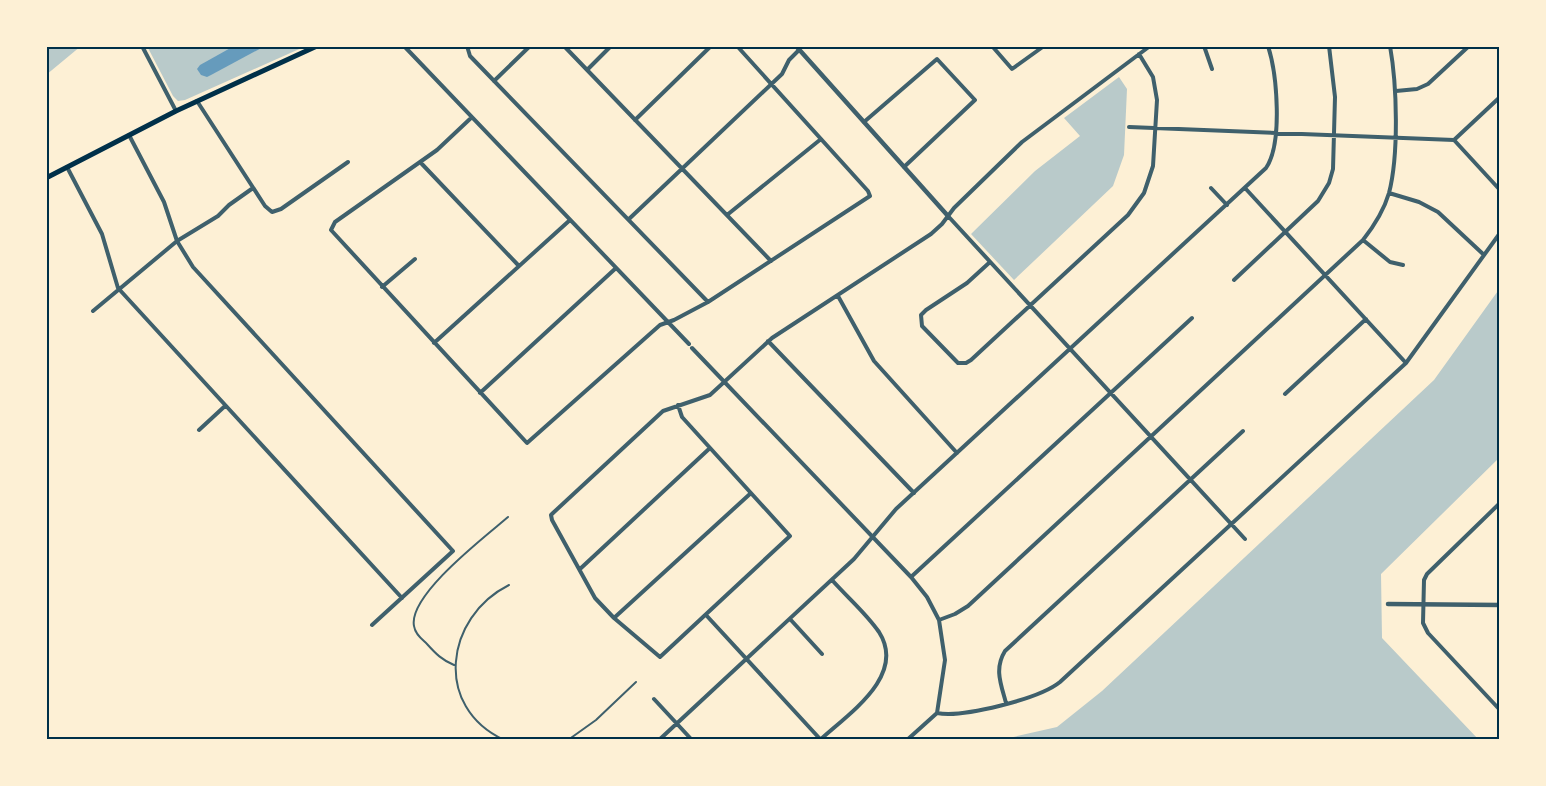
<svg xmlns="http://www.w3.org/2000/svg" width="1546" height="786" font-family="Lato,sans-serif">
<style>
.green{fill:#b9caca}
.water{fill:#669bbc}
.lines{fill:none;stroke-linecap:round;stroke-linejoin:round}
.service{stroke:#3f606c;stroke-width:2}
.minor{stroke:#3f606c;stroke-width:4}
.tertiary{stroke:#3f606c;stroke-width:4.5}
.secondary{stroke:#003049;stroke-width:5}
.neatline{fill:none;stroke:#003049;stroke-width:2}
</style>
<rect width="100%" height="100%" fill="#fdf0d5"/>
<path class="green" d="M46,46H81L46,75Z
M151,46H306L185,100L178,101L173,96L148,48Z
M1119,77L1127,89L1124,155L1113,186L1014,280L971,234L1035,171L1080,136L1064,118Z
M1500,288V457L1381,574L1382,638L1479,740H1000L1057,727L1102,691L1434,380Z"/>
<path class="water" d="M234,46H265L211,75L207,77L201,75L197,69L200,65Z"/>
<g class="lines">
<path class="service" d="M454,665C442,660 436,654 427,644C422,639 415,634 414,626C408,595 486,536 508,517
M504,740C433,707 445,617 509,585
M568,740L596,720L636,682"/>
<path class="minor" d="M142,46L176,111
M404,46L689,344
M467,46L470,56L708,302
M564,46L771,261
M992,46L1012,69L1044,46
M1204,46L1212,69
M587,70L611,46
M494,81L530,46
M1396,91L1417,89L1428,84L1469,46
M197,101L265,206L272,212L281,209L348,162
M471,118L437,150L335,222L331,230L527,443L660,325L674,320L708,302L870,196L868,191L737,46
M635,120L711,46
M864,122L937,59L975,100L904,167
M1129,127L1454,140
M129,135L164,202L177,241L193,267L453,551L372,625
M1454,140L1500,190
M1454,140L1500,97
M421,163L519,266
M67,167L102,234L118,288L402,598
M1211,188L1227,205
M1245,188L1406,363
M1389,193L1419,202L1438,212L1483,254
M727,215L821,139
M948,216L1245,539
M629,219L782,74L789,60L799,50
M1363,240L1390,262L1403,265
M990,262L967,283L926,310L921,315L922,326L958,363H966L971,360L1128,215L1144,193L1153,166L1157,100L1153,77L1139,54
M1234,280L1318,201L1329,183L1333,169L1335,97L1329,46
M382,287L415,259
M838,296L874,361L957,453
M93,311L177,241L218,216L229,205L253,188
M768,341L914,493
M434,343L570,220
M692,348L911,577L927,597L939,620L945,660L937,713L907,740
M480,393L616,268
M1285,394L1366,319
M678,405L682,417L790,536L660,657L614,618L595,598L552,520L551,515L553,513L663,411L710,395L772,338L931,234L942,224L954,208L1022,142L1150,46
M199,430L225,406
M1500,503L1427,574L1424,580L1423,623L1428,633L1500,710
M580,569L710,448
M911,577L1192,318
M706,615L821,740
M614,618L751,493
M790,619L822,654
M939,620L955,614L968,606L1363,240C1374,226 1384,210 1389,193C1399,154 1397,85 1390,46
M654,699L692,740
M1006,703C1001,684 994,669 1005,651L1243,431
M937,713C962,718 1039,699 1060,682L1406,363L1500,233
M659,740L854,559L896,509L1266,168C1283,143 1277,74 1268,46
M820,740C848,714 907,676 879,632C866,613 847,597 832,580"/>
<path class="tertiary" d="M796,46L948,216
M1388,604L1500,605"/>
<path class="secondary" d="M46,178L176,111L317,46"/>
</g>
<rect width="1546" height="786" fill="none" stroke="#fdf0d5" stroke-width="95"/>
<rect x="48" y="48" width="1450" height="690" class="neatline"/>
</svg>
